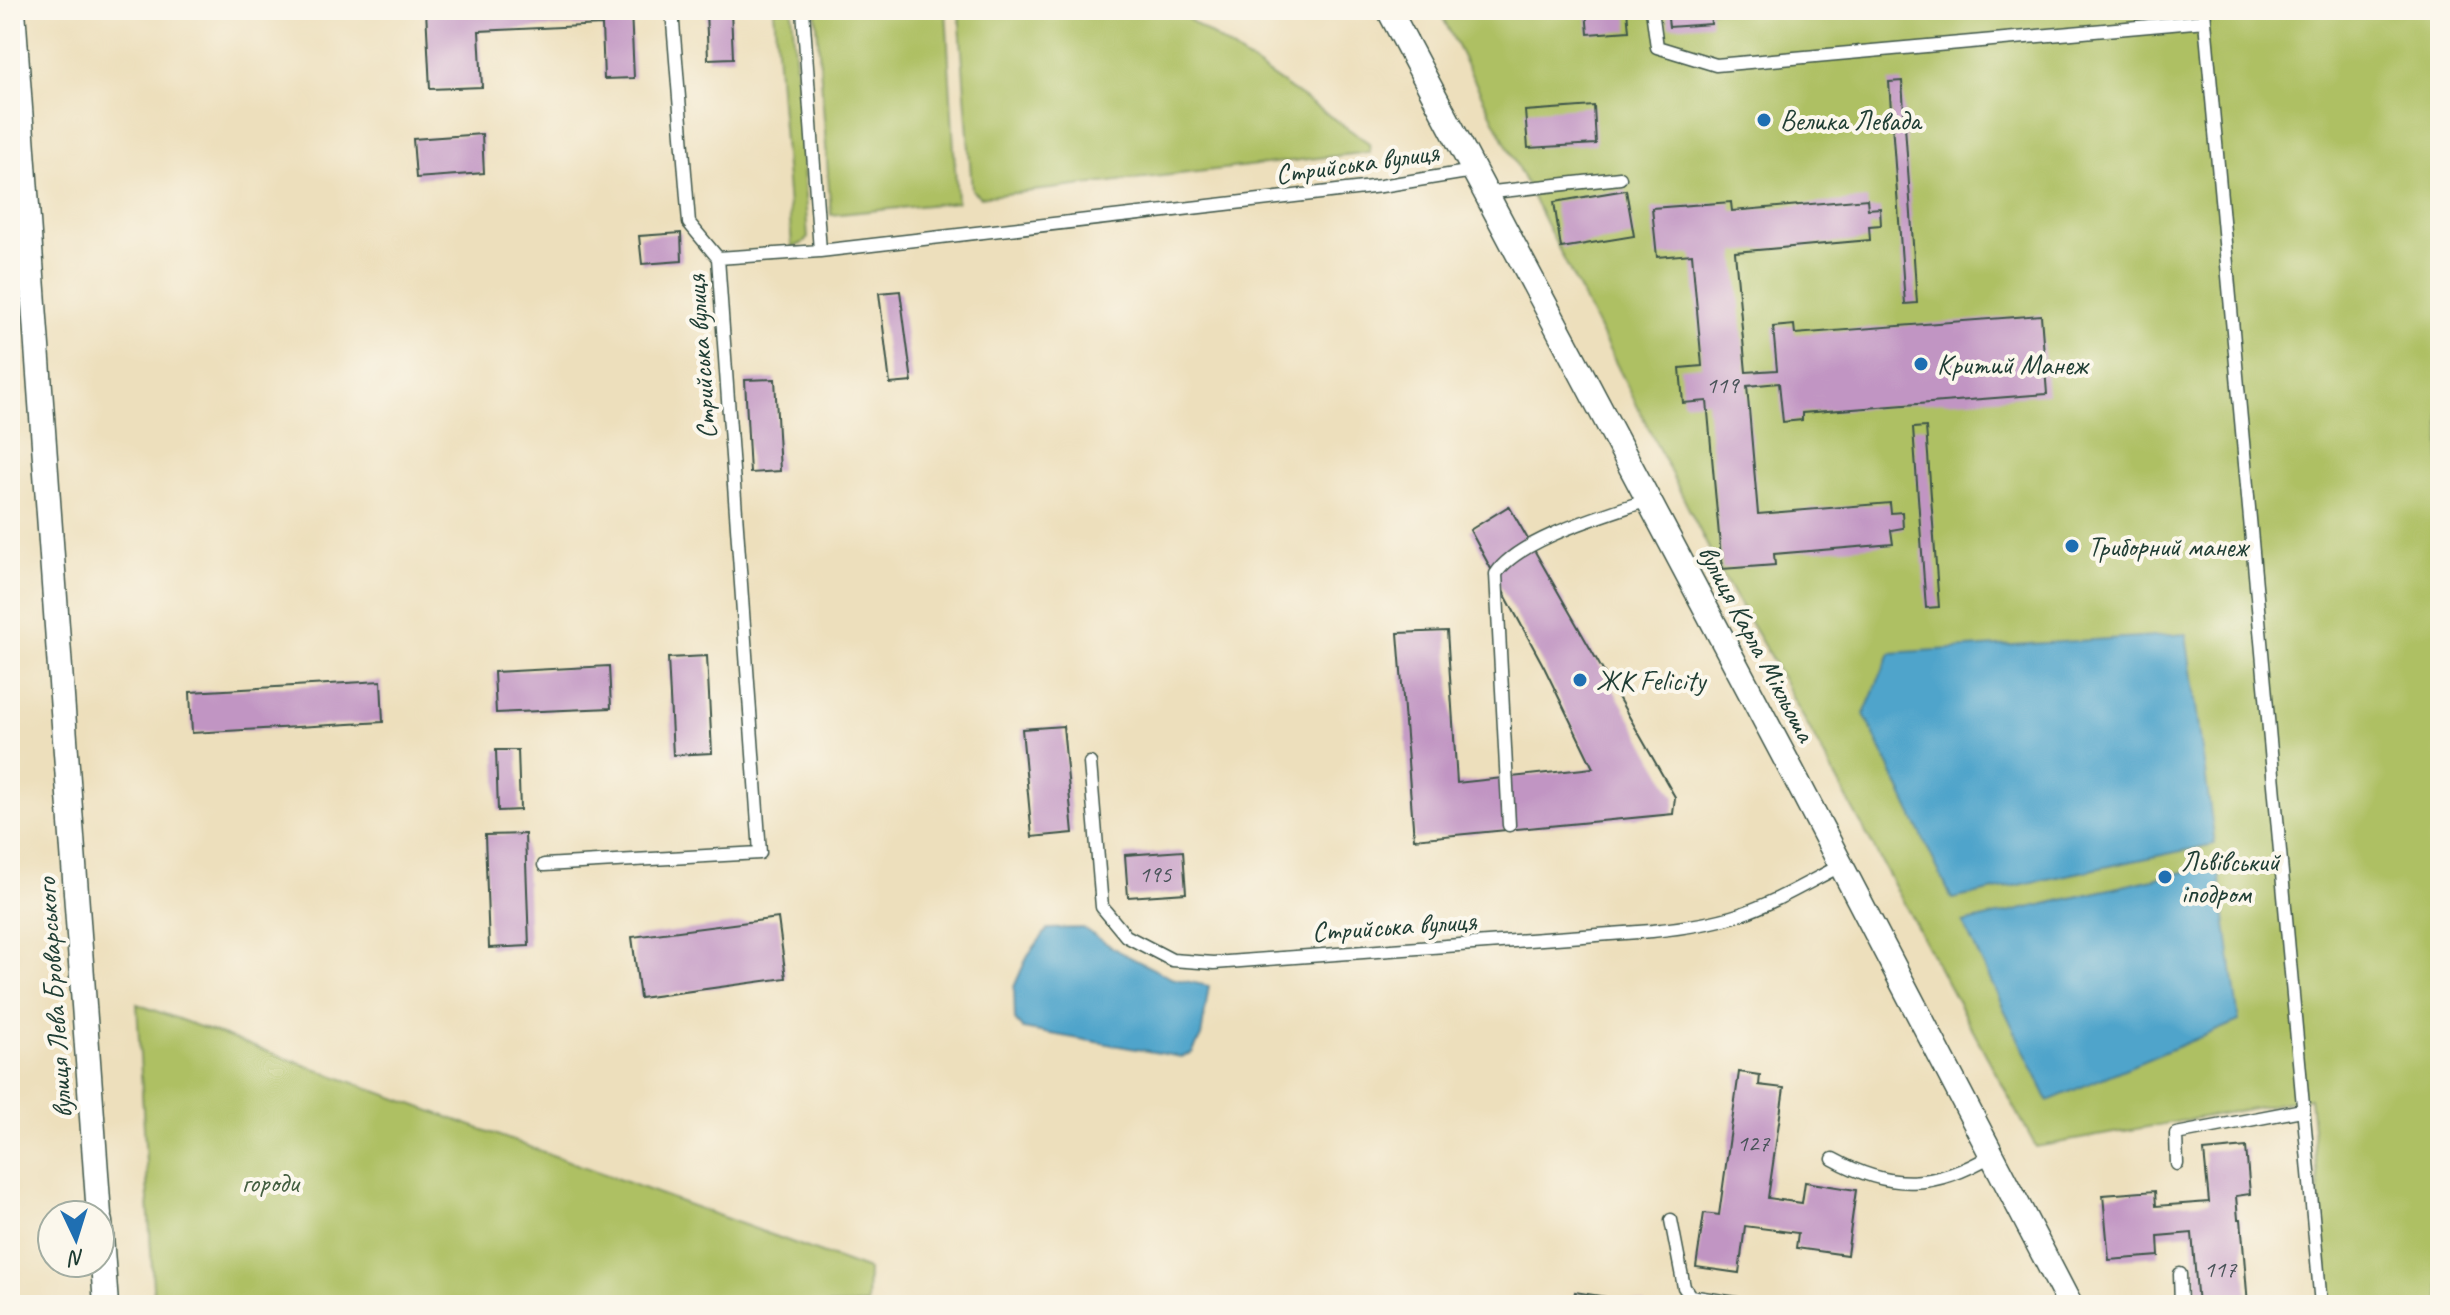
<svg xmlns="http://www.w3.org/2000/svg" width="2450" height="1315" font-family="Caveat,sans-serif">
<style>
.green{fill:#aec064;stroke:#667e4c;stroke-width:2}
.water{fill:#4fa4cb;stroke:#377080;stroke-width:2}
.building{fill:#c195c3}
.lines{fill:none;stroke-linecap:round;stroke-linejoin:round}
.lane-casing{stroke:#3e5548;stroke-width:15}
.street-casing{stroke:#3e5548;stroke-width:27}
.lane{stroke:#fff;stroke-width:12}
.street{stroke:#fff;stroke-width:24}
.poi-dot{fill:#1f6fb2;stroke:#fbf7ec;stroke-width:3}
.labels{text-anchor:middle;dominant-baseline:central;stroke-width:8;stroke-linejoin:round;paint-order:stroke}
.number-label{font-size:24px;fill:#485358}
.poi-label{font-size:28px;fill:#1f3d34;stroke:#fbf7ec;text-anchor:start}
.street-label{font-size:28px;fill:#1f3d34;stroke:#fbf7ec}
.park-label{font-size:28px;fill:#435e40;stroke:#fbf7ec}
</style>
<rect width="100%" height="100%" fill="#fbf7ec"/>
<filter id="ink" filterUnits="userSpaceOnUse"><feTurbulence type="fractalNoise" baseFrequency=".0125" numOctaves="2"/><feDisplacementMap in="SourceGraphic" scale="16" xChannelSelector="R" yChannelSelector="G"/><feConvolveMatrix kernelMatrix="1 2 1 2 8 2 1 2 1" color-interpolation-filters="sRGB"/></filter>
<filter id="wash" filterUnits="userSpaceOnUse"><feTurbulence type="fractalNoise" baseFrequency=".006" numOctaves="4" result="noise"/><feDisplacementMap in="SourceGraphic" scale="32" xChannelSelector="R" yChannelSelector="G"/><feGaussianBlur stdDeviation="1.8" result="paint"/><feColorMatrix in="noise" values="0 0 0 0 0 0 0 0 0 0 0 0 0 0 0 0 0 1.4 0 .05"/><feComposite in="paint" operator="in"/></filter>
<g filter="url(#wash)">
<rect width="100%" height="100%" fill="#eddfbc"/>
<path class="green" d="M774,10H792L808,238L801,244L792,247Z
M816,10H946L957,202L831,215Z
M959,10H1175L1369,143L1370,152L980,197L972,190Z
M1439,10H2440V1305H2330L2310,1098L2036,1147L1770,656L1720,571Z
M137,1004L868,1270L867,1305H154Z"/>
<path class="water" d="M2186,634L2215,844L1952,899L1864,714L1890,653Z
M2218,864L2239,1021L2048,1101L1963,923Z
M1083,928L1118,951L1171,978L1209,986L1201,1037L1192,1053L1181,1057L1023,1029L1015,1020L1014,987L1028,955L1048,929Z"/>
<g id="blocks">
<path class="building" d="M426,10H631L634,78L604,79L602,25L479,31L482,87L430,89Z
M706,10H731L733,58L708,59Z
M1586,10H1627L1629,31L1588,34Z
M1667,10H1710L1711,24L1669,27Z
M1820,10H1852V12L1821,15Z
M1902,81L1917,303L1905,304L1889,82Z
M1594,106L1596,144L1528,148L1525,111Z
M482,134L484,173L416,178L413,139Z
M1626,190L1634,236L1561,248L1554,202Z
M1867,199L1868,209L1880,208L1881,225L1869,226L1870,240L1735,252L1746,372L1777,370L1773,327L1794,325L1795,334L2041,315L2047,394L1802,413V420L1783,422L1779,383L1747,386L1758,514L1890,503L1891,513L1902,512L1903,528L1891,530L1893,544L1774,554L1775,565L1722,569L1707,401L1683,403L1680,368L1702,366L1692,254L1657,257L1652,208L1731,202L1732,211Z
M681,233L682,261L642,264L639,236Z
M900,291L912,382L890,384L879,293Z
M775,379L780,471L750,473L745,380Z
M1926,427L1939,607L1926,608L1913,428Z
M1509,506L1675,797L1673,814L1414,839L1398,633L1447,631L1457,783L1593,768L1544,667L1470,530Z
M707,656L712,753L673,755L668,658Z
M609,666L611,708L496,713L494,672Z
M381,681L383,722L192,733L190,692Z
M1063,726L1073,833L1032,837L1022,729Z
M496,750H518L520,810L498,811Z
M525,834L529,946L489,948L485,835Z
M1183,851L1186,893L1128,897L1125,855Z
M778,918L786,978L640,998L632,937Z
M1739,1072L1760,1075L1759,1085L1784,1088L1768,1198L1802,1203L1805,1182L1856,1190L1847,1255L1796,1248L1798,1233L1745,1226L1739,1273L1696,1267L1704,1213L1719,1215Z
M2246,1147L2250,1194L2236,1196L2238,1219H2241L2248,1305H2198L2192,1233L2158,1236L2159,1256L2109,1260L2103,1195L2155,1191L2156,1206L2209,1202L2204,1151Z
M1575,1292L1645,1303V1305H1572Z"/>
</g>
</g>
<g filter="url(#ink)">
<use href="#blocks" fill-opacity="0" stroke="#3e5548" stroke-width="2"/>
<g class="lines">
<g class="lane-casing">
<path id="lane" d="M672,10L689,223L718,258
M803,10L820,251
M1652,10L1657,47L1716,65L2205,21
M2204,10L2321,1305
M1484,193L1620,178
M1090,763L1102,907L1126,936L1172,960L1214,963L1652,931C1681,928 1711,924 1738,915C1774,903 1807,883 1840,866
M1509,825L1496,574C1518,539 1608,514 1648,500
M544,865L760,853L718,258L820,251L1381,186L1473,171
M1833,1159C1891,1191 1936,1189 1992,1155
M2177,1164L2176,1134L2302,1110
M1671,1220L1684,1287L1690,1296L1748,1305
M2180,1274L2181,1305"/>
</g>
<g class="street-casing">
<path id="street" d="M13,10L99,1215
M1389,10L1794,775L2070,1305
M100,1222L106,1305"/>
</g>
<use href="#lane" class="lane"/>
<use href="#street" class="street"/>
</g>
</g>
<g class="poi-dot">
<circle cx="1764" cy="120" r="8"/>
<circle cx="1921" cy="364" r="8"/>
<circle cx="2072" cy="546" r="8"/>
<circle cx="1580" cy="680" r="8"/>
<circle cx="2165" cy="877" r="8"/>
</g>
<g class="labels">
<g class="number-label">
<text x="1722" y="385">119</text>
<text x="1155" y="874">195</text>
<text x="1753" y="1143">127</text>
<text x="2220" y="1269">117</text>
</g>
<g class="poi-label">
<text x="1780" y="120">Велика Левада</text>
<text x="1937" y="364">Критий Манеж</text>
<text x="2088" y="546">Триборний манеж</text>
<text x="1596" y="680">ЖК Felicity</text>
<text x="2181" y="861">Львівський<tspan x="2181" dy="32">іподром</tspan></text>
</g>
<g class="street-label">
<text transform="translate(1357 163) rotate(-8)">Стрийська вулиця</text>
<text transform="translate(701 357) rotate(-94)">Стрийська вулиця</text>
<text transform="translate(1757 643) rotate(62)">вулиця Карла Мікльоша</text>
<text transform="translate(1394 926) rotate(-4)">Стрийська вулиця</text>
<text transform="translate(54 998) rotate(-94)">вулиця Лева Броварського</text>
</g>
<g class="park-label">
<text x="270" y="1182">городи</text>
</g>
</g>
<rect width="2450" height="1315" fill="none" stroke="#fbf7ec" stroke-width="40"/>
<g transform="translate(76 1239) rotate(176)"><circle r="38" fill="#fbf7ec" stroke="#a3ada2" stroke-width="2"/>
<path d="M0-6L14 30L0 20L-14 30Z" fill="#1f6fb2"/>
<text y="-12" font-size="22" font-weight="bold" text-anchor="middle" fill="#1f3d34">N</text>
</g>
</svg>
